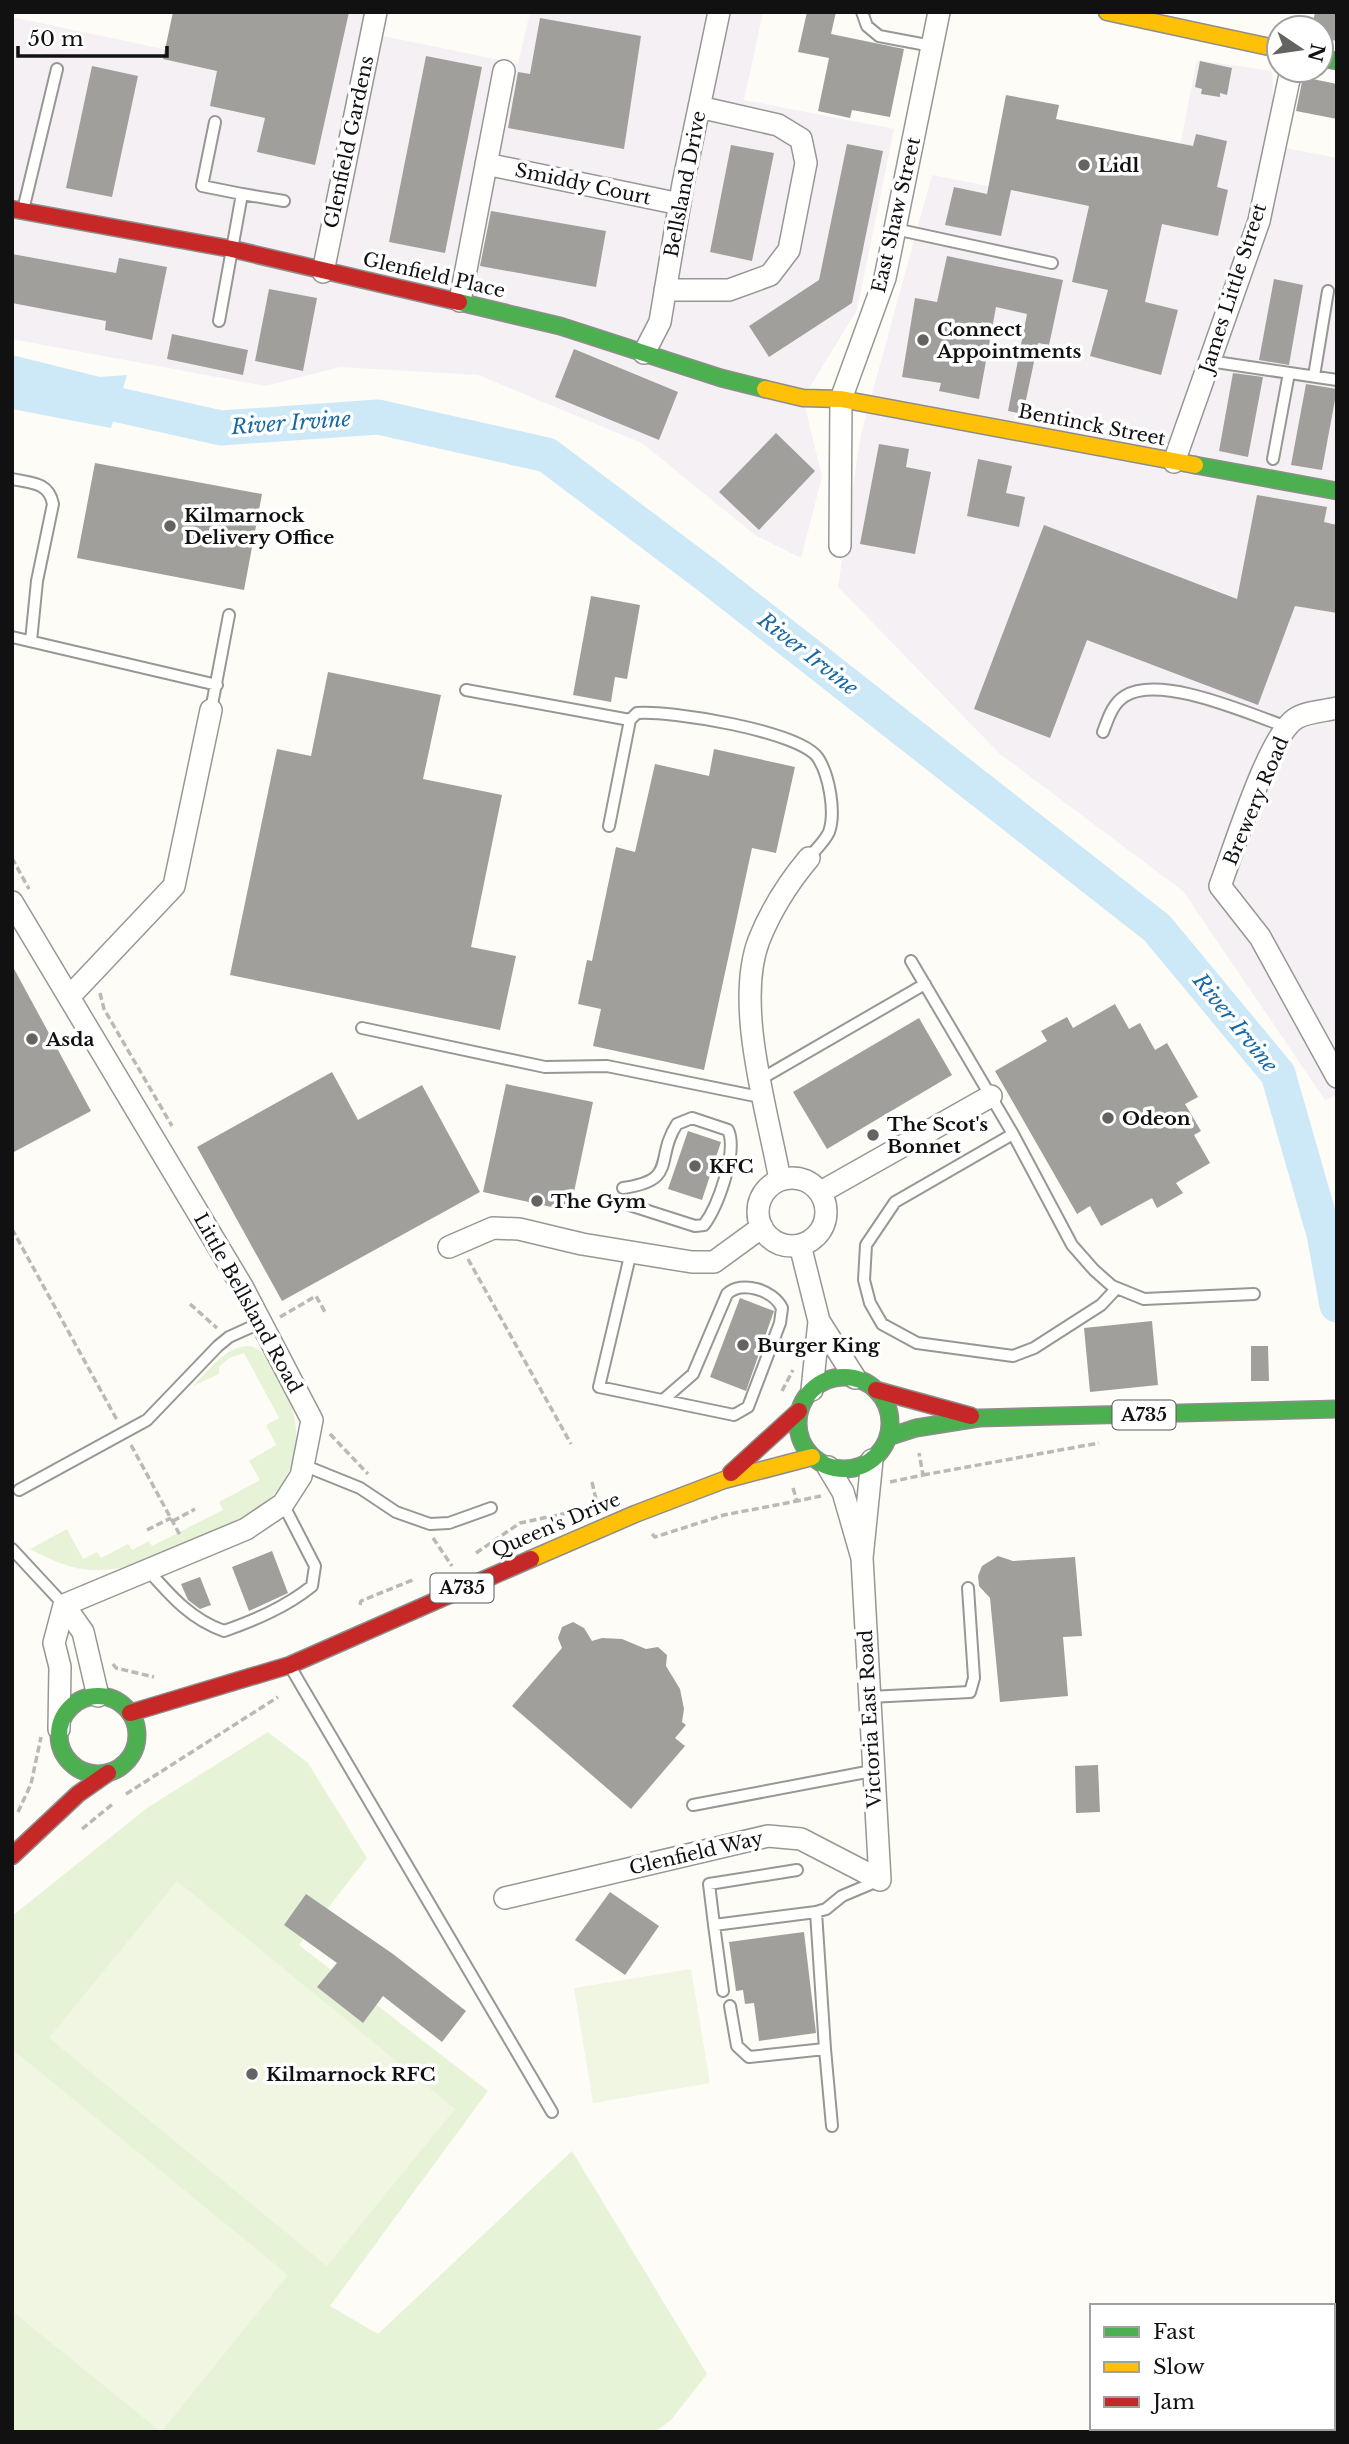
<svg xmlns="http://www.w3.org/2000/svg" width="1349" height="2444" font-family="'Libre Baskerville',serif">
<style>
.industrial{fill:#f5f0f3}
.green{fill:#e7f3d7}
.pitch{fill:#f0f6e1}
.water{fill:#cde8f7}
.lines{fill:none;stroke-linecap:round;stroke-linejoin:round}
.river{stroke:#cde8f7;stroke-width:35}
.building{fill:#a19f9c}
.lane-casing{stroke:#979795;stroke-width:14}
.street-casing{stroke:#979795;stroke-width:24}
.fast-casing{stroke:#8e8d8b;stroke-width:19}
.slow-casing{stroke:#8e8d8b;stroke-width:19}
.jam-casing{stroke:#8e8d8b;stroke-width:19}
.path{stroke:#b9b9b8;stroke-width:3.5;stroke-dasharray:7 3.5;stroke-linecap:butt}
.lane{stroke:#fffffe;stroke-width:10}
.street{stroke:#fffffe;stroke-width:21}
.fast{stroke:#4caf50;stroke-width:16}
.slow{stroke:#ffc107;stroke-width:16}
.jam{stroke:#c62828;stroke-width:16}
.poi-dot{fill:#646362;stroke:#fff;stroke-width:2.5}
.labels{text-anchor:middle;dominant-baseline:central;stroke-width:7;stroke-linejoin:round;paint-order:stroke}
.shield{fill:#fff;stroke:#585858;stroke-width:2}
.shield-label{font-size:18px;font-weight:bold;fill:#111}
.street-label{font-size:19px;fill:#111;stroke:#fff}
.poi-label{font-size:19px;font-weight:bold;fill:#111;stroke:#fff;text-anchor:start}
.water-label{font-size:21px;font-style:italic;fill:#1768a6;stroke:#fff}
</style>
<rect width="100%" height="100%" fill="#fdfcf7"/>
<path class="industrial" d="M176,12H387L383,36L518,64L530,12H763L744,100L894,129L857,310L803,398L822,477L801,558L755,535L642,443L478,375L340,367L266,386L12,339V17L168,50Z
M1197,60L1272,71L1275,146L1337,158V1095L1325,1100L1183,891L1000,754L838,587L861,434L932,175L1165,221Z"/>
<path class="green" d="M251,1346C269,1352 274,1370 283,1386C308,1433 298,1486 249,1514C231,1525 210,1532 191,1540C163,1553 132,1570 100,1570C74,1571 53,1561 30,1549L67,1529L83,1559L97,1552L101,1558L128,1544L132,1550L149,1541L152,1546L223,1510L219,1502L260,1480L249,1461L276,1445L266,1425L279,1418L244,1353L229,1358L219,1367V1374L193,1386C209,1370 226,1345 251,1346Z
M268,1732L308,1763L367,1858L299,1945L488,2091L330,2306L378,2334L572,2151L707,2374L671,2420L655,2432H12V1916L147,1808Z"/>
<path class="pitch" d="M177,1881L455,2109L327,2266L49,2038Z
M691,1969L710,2083L593,2103L574,1988Z
M12,2049L288,2275L161,2432L12,2311Z"/>
<path class="water" d="M12,355L100,377L127,375L111,428L12,409Z"/>
<g class="lines">
<path class="river" d="M12,381L221,428L378,417L547,455L708,576L1157,928L1278,1074L1324,1234L1337,1305"/>
</g>
<path class="building" d="M173,12H349L315,165L257,152L265,118L210,106L217,71L163,59Z
M807,12H836L831,34L904,49L890,117L852,110L850,118L818,111L829,58L798,52Z
M1315,12H1337V41L1321,38V28H1312Z
M540,18L641,36L624,149L508,128L518,72L530,74Z
M426,56L482,67L445,253L389,242Z
M1200,61L1232,68L1227,95L1220,93V97L1201,94L1202,89L1195,87Z
M92,66L138,76L112,197L66,188Z
M1303,77L1337,84V119L1296,111Z
M1006,95L1059,105L1056,119L1193,146L1196,134L1227,141L1217,187L1228,190L1218,236L1162,224L1145,302L1178,310L1161,375L1090,356L1108,290L1072,282L1089,206L1011,190L1001,236L945,225L954,187L987,194Z
M847,144L883,151L852,303L769,357L749,326L819,280Z
M731,145L774,153L752,261L710,252Z
M491,211L606,231L596,287L480,266Z
M12,254L116,273L119,258L167,267L152,340L105,330L106,321L12,303Z
M947,256L1063,280L1049,345L1038,343L1023,414L1008,411L1027,314L996,307L979,399L939,391L941,383L902,377L915,298L937,302Z
M1274,279L1303,285L1289,365L1259,360Z
M269,289L317,298L303,371L255,361Z
M172,334L248,350L243,375L167,359Z
M574,349L678,392L659,440L555,397Z
M1233,373L1263,377L1248,457L1219,451Z
M1306,384L1337,389L1322,470L1291,465Z
M776,433L815,471L759,530L719,492Z
M879,444L909,449L906,467L931,472L915,554L860,544Z
M978,459L1012,466L1006,493L1025,497L1019,527L967,516Z
M95,463L262,494L244,590L77,558Z
M1257,495L1327,507L1324,522L1337,525V613L1295,606L1258,705L1087,640L1050,738L974,709L1044,525L1237,599Z
M591,596L640,605L627,679L615,677L611,702L573,695Z
M328,672L441,695L423,779L502,795L471,947L516,956L500,1030L230,975L277,749L311,756Z
M714,749L795,767L776,853L752,848L704,1070L593,1046L601,1009L578,1004L587,960L592,961L616,847L635,852L655,764L709,776Z
M12,965L91,1111L12,1153Z
M1115,1004L1129,1029L1140,1023L1155,1050L1167,1043L1198,1097L1185,1104L1201,1131L1194,1135L1210,1163L1176,1183L1183,1193L1157,1208L1152,1198L1101,1226L1090,1206L1077,1214L995,1071L1047,1041L1041,1031L1067,1017L1073,1028Z
M919,1018L952,1075L827,1149L793,1092Z
M332,1072L358,1120L422,1085L480,1192L282,1301L197,1147Z
M506,1084L593,1102L570,1211L483,1192Z
M688,1131L721,1142L702,1200L668,1189Z
M740,1298L774,1311L746,1391L710,1377Z
M1152,1321L1158,1385L1090,1392L1084,1328Z
M1251,1346H1268L1269,1381H1251Z
M272,1551L288,1593L249,1611L232,1567Z
M998,1556L1013,1561L1075,1557L1082,1636L1063,1637L1068,1696L1000,1702L990,1598L979,1586L978,1576L982,1566Z
M200,1577L211,1605L200,1609L188,1600L181,1584Z
M573,1622L584,1628L592,1641L602,1638L622,1639L646,1649L658,1647L667,1655L666,1666L680,1689L684,1709L682,1722L686,1725L675,1738L685,1746L631,1809L512,1706L562,1648L558,1638L562,1627Z
M1098,1765L1100,1812L1076,1813L1075,1766Z
M610,1892L659,1926L625,1975L575,1940Z
M306,1894L393,1954L466,2011L442,2042L383,1996L363,2023L317,1987L337,1963L284,1925Z
M804,1932L816,2033L759,2041L754,2003L745,2004L743,1990L736,1991L729,1942Z"/>
<g class="lines">
<g class="lane-casing">
<path id="lane" d="M862,12L867,26L879,36L932,46
M215,122L202,186L242,194L219,321
M242,194L284,201
M23,210L57,69
M895,229L1052,263
M1209,361L1337,380
M1314,376L1328,291
M1273,459L1289,373
M12,479C31,483 49,482 53,504L37,581L31,641
M12,637L217,685
M466,690L630,720
M211,710L229,615
M1103,732C1108,719 1112,704 1125,696C1161,674 1249,714 1287,727
M609,826L630,720L637,713C669,710 800,731 818,758C829,775 836,812 829,832C825,841 815,850 809,858
M911,961L1013,1134L1072,1245L1094,1270L1112,1286L1144,1299L1254,1294
M362,1028L545,1067L607,1066L765,1098
M761,1079L925,984
M1013,1134L895,1202L866,1245L864,1280L870,1303L882,1324L917,1343L1013,1356L1034,1348L1101,1305L1116,1289
M620,1202L695,1226L704,1225C718,1206 738,1151 728,1130L692,1118L677,1124C654,1159 679,1180 623,1188
M631,1252L599,1387L734,1415L748,1407L780,1323L782,1308C773,1290 742,1280 727,1294L693,1374L663,1400
M303,1465L360,1488L396,1512L430,1524L449,1523L491,1508
M19,1490L147,1420L218,1346L229,1337L262,1322
M12,1549L64,1605
M147,1569C170,1595 190,1619 224,1631C255,1620 286,1607 312,1586L315,1566L283,1504
M291,1668L552,2112
M869,1697L970,1692L974,1678L968,1588
M693,1805L872,1771
M797,1870L709,1884L714,1925L816,1912L826,1909L842,1896L880,1880
M714,1925L723,1991
M730,2006L737,2046L749,2057L825,2049L816,1912
M825,2049L832,2126"/>
</g>
<g class="street-casing">
<path id="street" d="M486,164L680,204
M323,272L376,12
M665,290H729L770,275L789,250L806,163L801,139L778,125L699,107
M460,301L504,71
M644,353L660,322L683,184L719,12
M1174,462L1259,221L1291,70
M840,546L841,399L885,278L939,12
M1337,708C1324,711 1305,712 1295,719C1268,737 1233,852 1220,886L1260,937L1337,1077
M12,902L243,1288L312,1420L301,1476L283,1504L246,1529L64,1605
M70,996L174,886L211,710
M758 1212a34 34 0 1 1 68 0a34 34 0 1 1-68 0Z
M780,1180C768,1113 734,1005 759,940C771,910 788,883 809,858
M821,1192L991,1096
M800,1245L819,1321L855,1378
M449,1247L493,1228L519,1229L582,1244L692,1262H714L762,1227
M812,1390L819,1321
M828,1467L843,1492L862,1558L872,1460
M862,1558L880,1880
M64,1605L83,1632L98,1696
M59,1729L60,1667L54,1643L64,1605
M505,1898L768,1836L801,1839L880,1880"/>
</g>
<g class="fast-casing">
<path id="fast" d="M1321,58L1337,61
M459,302L560,326L721,378L765,389
M1195,465L1337,491
M798 1423a46 46 0 1 1 92 0a46 46 0 1 1-92 0Z
M888,1437L916,1428L979,1418L1337,1409
M59 1735a39 39 0 1 1 78 0a39 39 0 1 1-78 0Z"/>
</g>
<g class="slow-casing">
<path id="slow" d="M1107,12L1279,49
M765,389L803,398L841,399L1195,465
M531,1559L635,1514L724,1480L812,1457"/>
</g>
<g class="jam-casing">
<path id="jam" d="M12,209L232,249L459,302
M876,1390L971,1416
M731,1473L799,1411
M130,1713L290,1665L531,1559
M12,1856L78,1794L108,1773"/>
</g>
<path class="path" d="M12,858L29,889
M100,993L104,1009L172,1126
M12,1229L117,1420
M468,1259L571,1444
M190,1304L217,1328
M280,1317L316,1296L325,1312
M782,1391L793,1370
M330,1434L368,1474
M131,1445L181,1537
M923,1475L1099,1443
M592,1482L597,1504
M890,1482L923,1475L919,1453
M793,1488L797,1501L821,1496
M173,1521L195,1509
M147,1530L171,1518
M652,1534L655,1537L724,1515L797,1501
M433,1538L452,1566
M476,1553L520,1523L567,1513
M360,1605L361,1601L415,1579
M113,1664L116,1668L154,1677
M126,1794L278,1697
M18,1812L31,1784L41,1737
M82,1829L114,1803"/>
<use href="#lane" class="lane"/>
<use href="#street" class="street"/>
<use href="#fast" class="fast"/>
<use href="#slow" class="slow"/>
<use href="#jam" class="jam"/>
</g>
<g class="poi-dot">
<circle cx="1084" cy="165" r="7"/>
<circle cx="923" cy="340" r="7"/>
<circle cx="170" cy="526" r="7"/>
<circle cx="32" cy="1039" r="7"/>
<circle cx="1108" cy="1118" r="7"/>
<circle cx="873" cy="1135" r="7"/>
<circle cx="695" cy="1166" r="7"/>
<circle cx="537" cy="1201" r="7"/>
<circle cx="743" cy="1345" r="7"/>
<circle cx="252" cy="2074" r="7"/>
</g>
<g class="labels">
<g class="shield">
<rect x="1112.5" y="1400.5" width="63" height="29" rx="5"/>
<rect x="430.5" y="1573.5" width="63" height="29" rx="5"/>
</g>
<g class="shield-label">
<text x="1144" y="1415">A735</text>
<text x="462" y="1588">A735</text>
</g>
<g class="street-label">
<text transform="translate(349 142) rotate(-78)">Glenfield Gardens</text>
<text transform="translate(583 184) rotate(12)">Smiddy Court</text>
<text transform="translate(685 184) rotate(-79)">Bellsland Drive</text>
<text transform="translate(896 215) rotate(-77)">East Shaw Street</text>
<text transform="translate(434 275) rotate(13)">Glenfield Place</text>
<text transform="translate(1233 288) rotate(-72)">James Little Street</text>
<text transform="translate(1092 425) rotate(11)">Bentinck Street</text>
<text transform="translate(1256 801) rotate(-67)">Brewery Road</text>
<text transform="translate(248 1303) rotate(61)">Little Bellsland Road</text>
<text transform="translate(556 1525) rotate(-23)">Queen's Drive</text>
<text transform="translate(870 1719) rotate(-93)">Victoria East Road</text>
<text transform="translate(696 1853) rotate(-13)">Glenfield Way</text>
</g>
<g class="poi-label">
<text x="1098" y="165">Lidl</text>
<text x="937" y="329">Connect<tspan x="937" dy="22">Appointments</tspan></text>
<text x="184" y="515">Kilmarnock<tspan x="184" dy="22">Delivery Office</tspan></text>
<text x="46" y="1039">Asda</text>
<text x="1122" y="1118">Odeon</text>
<text x="887" y="1124">The Scot's<tspan x="887" dy="22">Bonnet</tspan></text>
<text x="709" y="1166">KFC</text>
<text x="551" y="1201">The Gym</text>
<text x="757" y="1345">Burger King</text>
<text x="266" y="2074">Kilmarnock RFC</text>
</g>
<g class="water-label">
<text transform="translate(291 423) rotate(-4)">River Irvine</text>
<text transform="translate(808 654) rotate(38)">River Irvine</text>
<text transform="translate(1235 1023) rotate(51)">River Irvine</text>
</g>
</g>
<rect width="1349" height="2444" fill="none" stroke="#111111" stroke-width="28"/>
<rect x="1090" y="2304" width="245" height="126" fill="#ffffff" stroke="#a0a0a0" stroke-width="2"/>
<rect x="1104" y="2327" width="35" height="10" fill="#4caf50" stroke="#a0a0a0" stroke-width="2"/>
<text x="1153" y="2339" font-size="21" fill="#111111">Fast</text>
<rect x="1104" y="2362" width="35" height="10" fill="#ffc107" stroke="#a0a0a0" stroke-width="2"/>
<text x="1153" y="2374" font-size="21" fill="#111111">Slow</text>
<rect x="1104" y="2397" width="35" height="10" fill="#c62828" stroke="#a0a0a0" stroke-width="2"/>
<text x="1153" y="2409" font-size="21" fill="#111111">Jam</text>
<g transform="translate(1300 49) rotate(103)"><circle r="33" fill="#ffffff" stroke="#a0a0a0" stroke-width="2"/>
<path d="M0-5L12 26L0 18L-12 26Z" fill="#646362"/>
<text y="-10" font-size="19" font-weight="bold" text-anchor="middle" fill="#111111">N</text>
</g>
<path d="M18 46v10h149v-10" fill="none" stroke="#111111" stroke-width="3.5"/>
<text x="28" y="46" font-size="21" fill="#111111" stroke="#ffffff" stroke-width="5" paint-order="stroke">50 m</text>
</svg>
